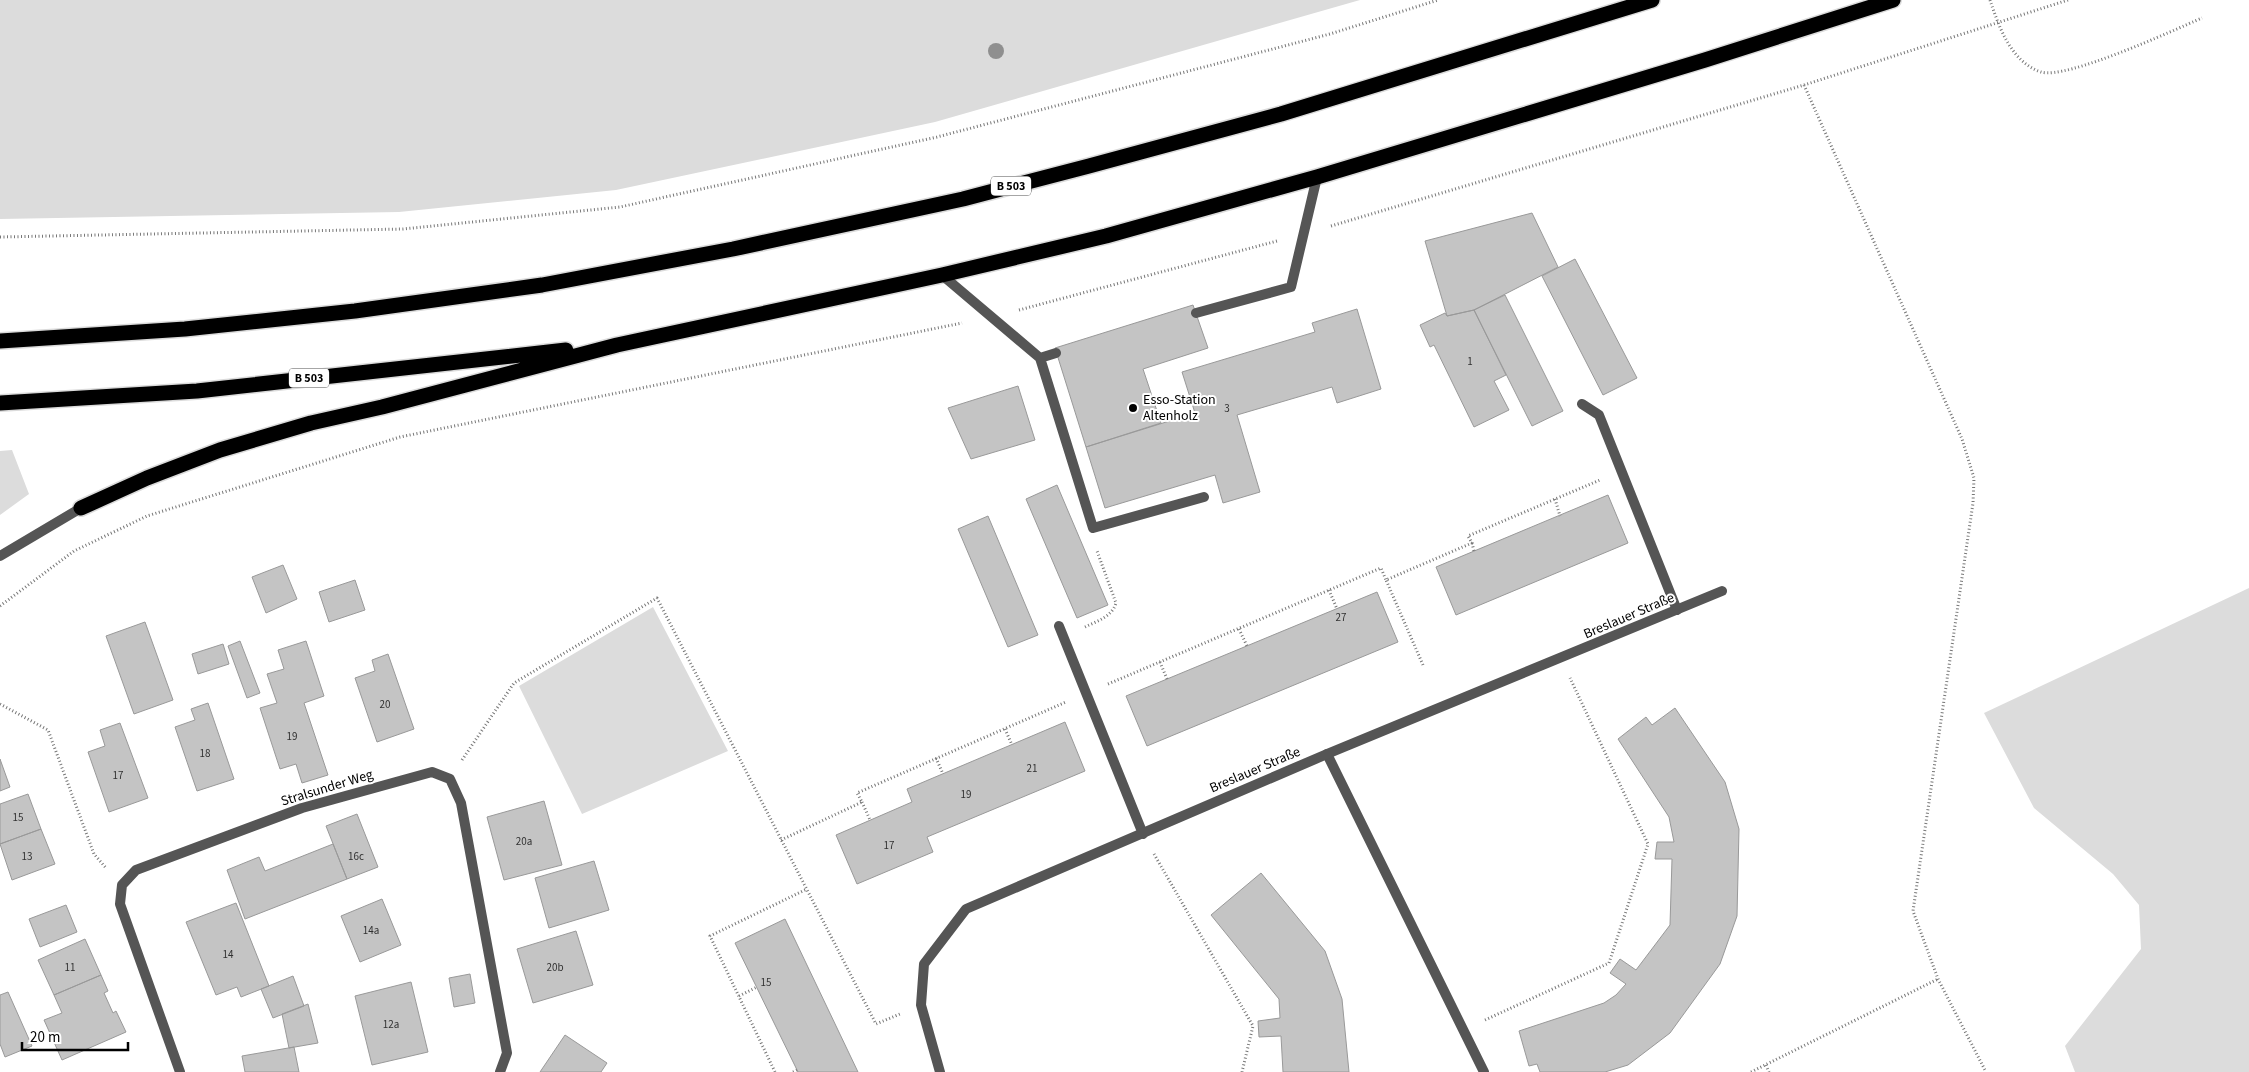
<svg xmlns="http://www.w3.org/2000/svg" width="2249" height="1072" font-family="'Source Sans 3',sans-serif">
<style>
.green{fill:#dcdcdc}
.building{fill:#c4c4c4;stroke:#999}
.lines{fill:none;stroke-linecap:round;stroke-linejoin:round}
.highway-casing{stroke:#dbdbdb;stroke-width:18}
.path{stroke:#777;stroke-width:3;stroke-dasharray:1 2.5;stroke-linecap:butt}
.lane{stroke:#555;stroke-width:10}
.street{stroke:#555;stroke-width:10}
.highway{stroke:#000;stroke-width:15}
.tree{fill:#8f8f8f}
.poi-dot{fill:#000;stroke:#fff;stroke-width:2}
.labels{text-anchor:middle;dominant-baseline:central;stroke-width:4;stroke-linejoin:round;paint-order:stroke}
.number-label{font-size:11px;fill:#313131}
.shield{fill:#fff;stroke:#4c4c4c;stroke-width:1}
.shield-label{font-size:12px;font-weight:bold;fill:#000}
.poi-label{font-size:14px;fill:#000;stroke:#fff;text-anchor:start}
.street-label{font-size:14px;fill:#000;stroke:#fff}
</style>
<rect width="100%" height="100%" fill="#fff"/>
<path class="green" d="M0,0H1360L935,122L616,190L399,212L0,219Z
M12,450L29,494L0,515V451Z
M2249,588V1072H2075L2065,1046L2141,949L2139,905L2113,874L2034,808L1984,713Z
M653,607L728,751L582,814L519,686Z"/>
<path class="building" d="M1532,213L1558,267L1474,310L1447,316L1425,241Z
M1575,259L1637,378L1603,395L1542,276Z
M1505,295L1563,411L1532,426L1474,310Z
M1193,305L1208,348L1143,369L1161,423L1086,447L1055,348Z
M1357,309L1381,389L1337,403L1332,387L1237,415L1260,492L1223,503L1215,475L1105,508L1086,447L1195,413L1182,372L1315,332L1312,323Z
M1474,310L1506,375L1494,381L1509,410L1474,427L1434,345L1430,347L1420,325L1445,313L1447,316Z
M1018,386L1035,440L971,459L948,408Z
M1057,485L1108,605L1077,618L1026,499Z
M1608,495L1628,543L1456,615L1436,567Z
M988,516L1038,635L1008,647L958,529Z
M283,565L297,599L266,613L252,577Z
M355,580L365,610L329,622L319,592Z
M1377,592L1398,642L1147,746L1126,696Z
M145,622L173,700L134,714L106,636Z
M240,641L260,693L247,698L228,646Z
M306,641L324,696L304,703L328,775L302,783L296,764L280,769L260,708L277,703L267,674L284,669L278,650Z
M223,644L229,664L198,674L192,654Z
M388,654L414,729L377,742L355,678L375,671L372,660Z
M208,703L234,779L197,791L175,727L195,720L191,709Z
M1675,708L1725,782L1739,829L1737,916L1720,964L1670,1033L1628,1065L1605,1072H1540L1537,1064L1529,1066L1519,1031L1604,1003L1616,995L1626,984L1610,973L1620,959L1636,970L1670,925L1672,859H1655L1657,842H1674L1669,817L1618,739L1646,717L1652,725Z
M1065,722L1085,771L927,837L933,852L857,884L836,835L912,802L907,789Z
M120,723L148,798L109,812L88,752L105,746L100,730Z
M0,759L10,787L0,791Z
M28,794L41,829L0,844V804Z
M544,801L562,865L504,880L487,817Z
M357,814L378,867L347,879L326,826Z
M41,829L55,864L12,880L0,844Z
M333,844L347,879L245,919L227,870L259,857L265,871Z
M594,861L609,910L549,928L535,878Z
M1261,873L1325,951L1342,999L1349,1072H1283L1281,1036L1259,1037L1258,1021L1280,1018L1279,999L1211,915Z
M382,899L401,945L360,962L341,916Z
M236,903L269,986L241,997L237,987L216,995L186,922Z
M66,905L77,932L40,947L29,919Z
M785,919L858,1072H798L735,943Z
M576,931L593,985L533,1003L517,949Z
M85,939L101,975L54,995L38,960Z
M470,974L475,1003L454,1007L449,978Z
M101,975L108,991L104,993L113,1013L116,1011L126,1032L62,1060L44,1020L62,1013L54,995Z
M293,976L304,1006L273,1018L261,989Z
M411,982L428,1052L372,1065L355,996Z
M8,992L32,1046L5,1057L0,1044V995Z
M308,1004L318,1043L289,1048L282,1014Z
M565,1035L607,1063L601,1072H540Z
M294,1047L299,1072H245L242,1056Z"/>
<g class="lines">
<g class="highway-casing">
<path id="highway" d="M0,341L185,329L355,311L542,285L733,249L963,199L1089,166L1281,114L1652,0
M0,403L197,391L566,350
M81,508L147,478L220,450L311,423L382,407L617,345L942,275L1106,236L1317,177L1705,60L1893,0"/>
</g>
<path class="path" d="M1990,0C1999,27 2011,62 2041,72C2066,80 2174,30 2202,18
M1804,85L1962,439L1974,478L1973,503L1913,911L1938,979L1986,1072
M1331,226L1804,85L2068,0
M0,237L403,229L620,207L937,137L1330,34L1438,0
M1019,310L1277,241
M1555,499L1560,516
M1472,543L1474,551
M1329,590L1337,609
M0,606L74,551L147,516L400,437L962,323
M1085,627C1097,621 1112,617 1116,603L1097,551
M1239,629L1247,646
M1160,662L1167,679
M1423,665L1386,580L1472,543L1468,536L1600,480
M1108,684L1381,568L1386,580
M0,704L48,730L94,854L106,868
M1005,729L1012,745
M936,758L943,774
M462,760L514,683L657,598L876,1024L900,1014
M862,802L870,820
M781,840L862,802L857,793L1066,702
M1154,854L1253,1026L1242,1072
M739,996L757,987
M1485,1020L1609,963L1648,844L1570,678
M1766,1065L1769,1072
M775,1072L710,936L807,889
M793,1072L797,1070
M1751,1072L1938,979"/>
<path class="lane" d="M942,275L1040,358L1056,353
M1196,313L1291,287L1317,177
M1040,358L1093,528L1204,497
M1582,404L1599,415L1677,610
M1059,626L1143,834
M1327,754L1484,1072"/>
<path class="street" d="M0,556L81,508
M180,1072L120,904L122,885L136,870L302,808L432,772L450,779L461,803L507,1053L500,1072
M940,1072L921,1005L924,964L966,909L1327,754L1722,591"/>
<use href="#highway" class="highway"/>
</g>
<circle class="tree" cx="996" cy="51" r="8"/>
<circle class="poi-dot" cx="1133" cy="408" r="5"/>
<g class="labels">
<g class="number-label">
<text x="1470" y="361">1</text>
<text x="1227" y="408">3</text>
<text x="1341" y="617">27</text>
<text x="385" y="704">20</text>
<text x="292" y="736">19</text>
<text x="205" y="753">18</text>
<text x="1032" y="768">21</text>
<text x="118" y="775">17</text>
<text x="966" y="794">19</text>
<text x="18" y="817">15</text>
<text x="524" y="841">20a</text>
<text x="889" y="845">17</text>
<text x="27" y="856">13</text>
<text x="356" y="856">16c</text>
<text x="371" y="930">14a</text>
<text x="228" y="954">14</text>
<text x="70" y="967">11</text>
<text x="555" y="967">20b</text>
<text x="766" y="982">15</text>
<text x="391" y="1024">12a</text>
</g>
<g class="shield">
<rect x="991" y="176.5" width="40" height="19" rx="4"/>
<rect x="289" y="368.5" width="40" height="19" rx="4"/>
</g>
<g class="shield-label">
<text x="1011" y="186">B 503</text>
<text x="309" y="378">B 503</text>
</g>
<g class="poi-label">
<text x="1143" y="400">Esso-Station<tspan x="1143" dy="16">Altenholz</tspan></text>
</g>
<g class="street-label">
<text transform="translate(1629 616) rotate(-23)">Breslauer Straße</text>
<text transform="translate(1255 770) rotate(-23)">Breslauer Straße</text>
<text transform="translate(327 788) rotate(-17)">Stralsunder Weg</text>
</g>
</g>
<path d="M22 1042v8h106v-8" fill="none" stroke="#000000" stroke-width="2.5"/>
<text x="30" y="1042" font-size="15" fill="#000000" stroke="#ffffff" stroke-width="4" paint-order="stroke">20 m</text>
</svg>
